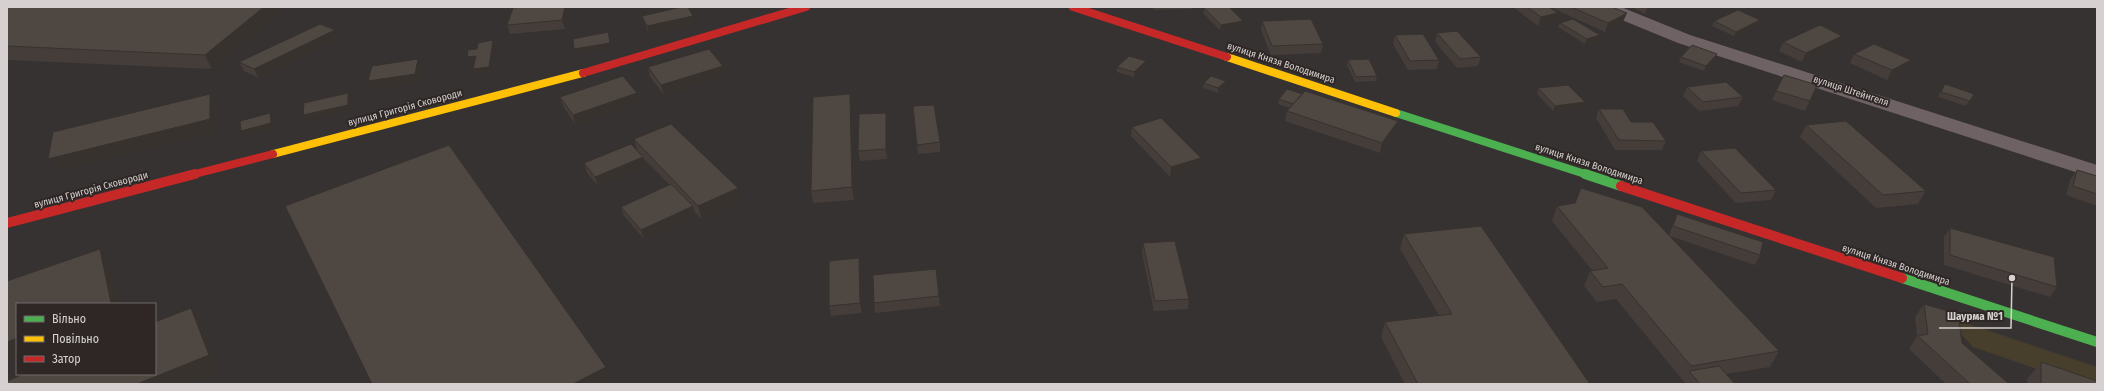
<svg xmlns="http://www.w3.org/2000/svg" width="2104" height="391" font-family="'Fira Sans Condensed',sans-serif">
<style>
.green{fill:#473f2c}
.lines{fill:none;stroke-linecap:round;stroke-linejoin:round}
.street{fill:#6e6265;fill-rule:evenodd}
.fast-far1{stroke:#4caf50;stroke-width:8}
.fast{stroke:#4caf50;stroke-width:10}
.slow{stroke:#ffc107;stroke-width:8}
.jam-far1{stroke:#c62828;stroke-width:8}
.jam{stroke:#c62828;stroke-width:10}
.wall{fill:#443d39}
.shaded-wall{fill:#37322e}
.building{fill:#4f4742;stroke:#37322e}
.labels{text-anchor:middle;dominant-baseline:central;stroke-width:4;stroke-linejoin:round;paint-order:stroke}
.street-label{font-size:10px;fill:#d6d1d0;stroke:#2e2726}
.leader{fill:none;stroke:#d6d1d0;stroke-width:1.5}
.callout-dot{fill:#d6d1d0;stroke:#2e2726;stroke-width:1.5}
.callout-label{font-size:11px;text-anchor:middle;font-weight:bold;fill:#d6d1d0;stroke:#2e2726;stroke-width:4;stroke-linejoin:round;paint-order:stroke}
</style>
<rect width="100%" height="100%" fill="#373232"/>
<path class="green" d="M1957,320L2097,367V384H2081L1973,347L1950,322Z"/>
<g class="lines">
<path class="street" d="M1597,7H1621L1690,35L2097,165V179L1678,43L1600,11Z"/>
<path class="fast-far1" d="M1396,113L1588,175"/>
<path class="fast" d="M1585,174L1621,186
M1902,278L2097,342"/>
<path class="slow" d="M1227,57L1396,113
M273,154L583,73"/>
<path class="jam-far1" d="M1073,7L1227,57
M583,73L806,7
M191,175L273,154"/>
<path class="jam" d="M1621,186L1902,278
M7,223L195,174"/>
</g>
<path class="wall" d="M7,7L285,8L212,69L7,60Z
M523,7H568L569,12L565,29L510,34L507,25Z
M1153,7H1193V9L1153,10Z
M1513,7H1549L1555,22L1538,26Z
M1550,7H1612L1623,22L1605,32Z
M1632,7H1660L1645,14Z
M1204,8L1242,26L1220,30L1203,13Z
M642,16L695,25L649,35L645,24Z
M1760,20L1758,25L1734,36L1712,26L1714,21Z
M1262,21L1323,44L1321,53L1271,55L1261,30Z
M1560,23L1599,40L1585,44L1558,27Z
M1437,33L1481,57L1478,66L1457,68L1435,42Z
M1395,35L1439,60L1437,69L1408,70L1393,44Z
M339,39L259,78L244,71L239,62Z
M1783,42L1838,45L1802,62L1779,51Z
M1854,54L1911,60L1906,69L1887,80L1850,63Z
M1681,57L1715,59L1704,71L1679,62Z
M1348,60L1377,76L1376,81L1355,82L1347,65Z
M723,66L725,75L664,95L650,77L648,67Z
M1145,66L1134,77L1117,72V67Z
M1784,75L1817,85L1805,111L1772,100Z
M1226,81L1225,86L1218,93L1203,88L1204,83Z
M1945,84L1974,94L1966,106L1938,97Z
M1687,87L1743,97L1738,106L1699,111L1683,96Z
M1538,88L1585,102L1583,107L1553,111L1537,94Z
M637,93L640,102L576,125L563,106L560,97Z
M1302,94L1398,121L1396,130L1380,153L1285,121L1287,111L1290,108L1278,104L1279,99Z
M852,106L854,200L813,203L811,191Z
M913,106L940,142V152L918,154Z
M1599,109L1631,122L1666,141L1662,150H1615L1596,118Z
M887,122V159L860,161L858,151Z
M1806,125L1926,191L1918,204L1876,208L1800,137Z
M1132,127L1200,167L1170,177L1131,136Z
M634,139L740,201L702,219L694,211L695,216L644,239L624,216L621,207L670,185L644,159L646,166L598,186L587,173L584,163L637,150Z
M1701,151L1776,190L1771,200L1736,203L1697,161Z
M2077,170L2097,176V206L2066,195L2070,180Z
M1557,206L1669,235L1677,214L1760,255L1755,265L1670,236L1779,351L1770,367L1726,374L1735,384H1686L1616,299L1597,302L1584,286L1590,271L1592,270L1552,221Z
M1950,228L2057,287L2050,297L1944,265V237Z
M1404,234L1590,384H1405L1381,337L1385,322L1439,315L1400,249Z
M1143,243L1189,299L1188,309L1154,311L1142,253Z
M861,268L862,313L831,316L829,306Z
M936,269L940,306L875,313L874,303Z
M1924,304L1962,343L2009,384H1946L1909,349L1917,336L1915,317Z
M2041,362L2097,384H2027V379Z"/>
<path class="shaded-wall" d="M264,7H284L285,8L212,69L205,55Z
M565,7H568L569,12L565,29L562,20Z
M719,7H733L720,11Z
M1648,7H1660L1645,14Z
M1558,13L1555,22L1538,26L1541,17Z
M1627,13L1623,22L1605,32L1608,23Z
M693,16L695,25L649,35L647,26Z
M1760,20L1758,25L1734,36L1736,32Z
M1243,21L1242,26L1220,30L1221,25Z
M335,30L339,39L259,78L254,69Z
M608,32L611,48L576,54L574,49Z
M1600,35L1599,40L1585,44L1587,39Z
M1842,36L1838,45L1802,62L1806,53Z
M493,40L495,45L491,72L475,74L473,69Z
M1717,54L1715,59L1704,71L1706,66Z
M476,56L477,61L469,62L467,57Z
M418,59L422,68L419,83L372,90L368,81Z
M1911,60L1906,69L1887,80L1892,70Z
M1146,61L1145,66L1134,77V72Z
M723,66L725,75L664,95L661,85Z
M1226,81L1225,86L1218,93V88Z
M348,93L350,98L351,111L306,121L303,115Z
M637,93L640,102L576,125L573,115Z
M210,94L217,107V132L57,171L48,159Z
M850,94L852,106L854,200L852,187Z
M1585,102L1583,107L1553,111L1555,106Z
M270,113L273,118L274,128L244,136L241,131Z
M886,113L887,122V159L886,149Z
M1398,121L1396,130L1380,153L1382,143Z
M643,157L646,166L598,186L595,177Z
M1201,158L1200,167L1170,177L1171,167Z
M738,188L740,201L702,219L698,206Z
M693,206L695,216L644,239L641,230Z
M100,249L110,264L119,304H110Z
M859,258L861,268L862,313L860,303Z
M191,308L201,323L219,371L186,384H137Z
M17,338V358L7,362V342Z
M606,367L612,383L610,384H573Z"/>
<path class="building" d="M7,7H264L205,55L7,46Z
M523,7H565L562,20L507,25L513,8Z
M682,7H688L693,16L647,26L642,16Z
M1209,7H1229L1243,21L1221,25L1204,8Z
M1527,7H1549L1558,13L1541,17Z
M1571,7H1612L1627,13L1608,23Z
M1738,10L1760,20L1736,32L1714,21Z
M1311,19L1323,44L1272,46L1262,21Z
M1573,19L1600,35L1587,39L1560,23Z
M320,24L335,30L254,69L239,62Z
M1820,25L1842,36L1806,53L1783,42Z
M1457,31L1481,57L1460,59L1437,33Z
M608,32L610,43L574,49L573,39Z
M1423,34L1439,60L1410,61L1395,35Z
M493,40L489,67L473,69L476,56L467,57L468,50L477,49L478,43Z
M1874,44L1911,60L1892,70L1854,54Z
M1692,45L1717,54L1706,66L1681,57Z
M709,49L723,66L661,85L648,67Z
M1129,56L1146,61L1134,72L1117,67Z
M418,59L415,74L368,81L372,66Z
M1369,59L1377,76L1356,77L1348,60Z
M1784,75L1817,85L1810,101L1776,91Z
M623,76L637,93L573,115L560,97Z
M1211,76L1226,81L1218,88L1204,83Z
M1726,82L1743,97L1703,102L1687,87Z
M1945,84L1974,94L1970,101L1941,92Z
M1568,85L1585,102L1555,106L1538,88Z
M1287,89L1302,94L1293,104L1279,99Z
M1305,91L1398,121L1382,143L1287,111Z
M348,93V105L303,115L304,103Z
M210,94V119L48,159L53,132Z
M850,94L852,187L811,191L813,97Z
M934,105L940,142L917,145L913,106Z
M1599,109H1623L1631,122H1653L1666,141L1619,140Z
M270,113L271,123L241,131L240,121Z
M886,113V149L858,151L859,114Z
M1161,118L1201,158L1171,167L1132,127Z
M1846,121L1926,191L1883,195L1806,125Z
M671,124L738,188L698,206L634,139Z
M631,144L643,157L595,177L584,163Z
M449,145L606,367L573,384H372L285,206Z
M1735,148L1776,190L1741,193L1701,151Z
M2077,170L2097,176V194L2073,186Z
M671,184L693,206L641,230L621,207Z
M1581,188L1642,207L1779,351L1691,366L1622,284L1603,287L1590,271L1608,268L1557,206L1575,203Z
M1677,214L1763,242L1760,255L1673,226Z
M1481,226L1590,384H1418L1385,322L1452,314L1404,234Z
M1950,228L2054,257L2057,287L1950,255Z
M1175,241L1189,299L1155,301L1143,243Z
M100,249L111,303L110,304H17V338L7,342V281Z
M859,258L860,303L829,306V261Z
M936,269L939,296L874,303L873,275Z
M1924,304L1958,314L1962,343L2009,384H1970L1918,336L1928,334Z
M191,308L209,355L137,384H7V381L24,374H155V322Z
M2041,362L2097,381V384H2041Z
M1719,366L1735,384H1700L1689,371Z"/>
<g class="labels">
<g class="street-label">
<text transform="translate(1281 63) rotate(18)">вулиця Князя Володимира</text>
<text transform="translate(1851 91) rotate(18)">вулиця Штейнгеля</text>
<text transform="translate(405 108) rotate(-15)">вулиця Григорія Сковороди</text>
<text transform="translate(1589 164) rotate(18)">вулиця Князя Володимира</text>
<text transform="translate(91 190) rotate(-15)">вулиця Григорія Сковороди</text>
<text transform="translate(1896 265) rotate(18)">вулиця Князя Володимира</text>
</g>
</g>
<path class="leader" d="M2012 278L2011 328H1939"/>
<circle class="callout-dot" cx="2012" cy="278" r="4"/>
<g class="callout-label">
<text x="1975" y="320">Шаурма №1</text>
</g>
<rect width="2104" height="391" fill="none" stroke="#d6d1d0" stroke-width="16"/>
<rect x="16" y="303" width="140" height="72" fill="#2e2726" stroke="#716b6a"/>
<rect x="24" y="316" width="20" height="6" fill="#4caf50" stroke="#716b6a"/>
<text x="52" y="323" font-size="12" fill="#d6d1d0">Вільно</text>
<rect x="24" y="336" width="20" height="6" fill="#ffc107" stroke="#716b6a"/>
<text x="52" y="343" font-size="12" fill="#d6d1d0">Повільно</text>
<rect x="24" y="356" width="20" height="6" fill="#c62828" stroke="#716b6a"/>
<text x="52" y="363" font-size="12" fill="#d6d1d0">Затор</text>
</svg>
